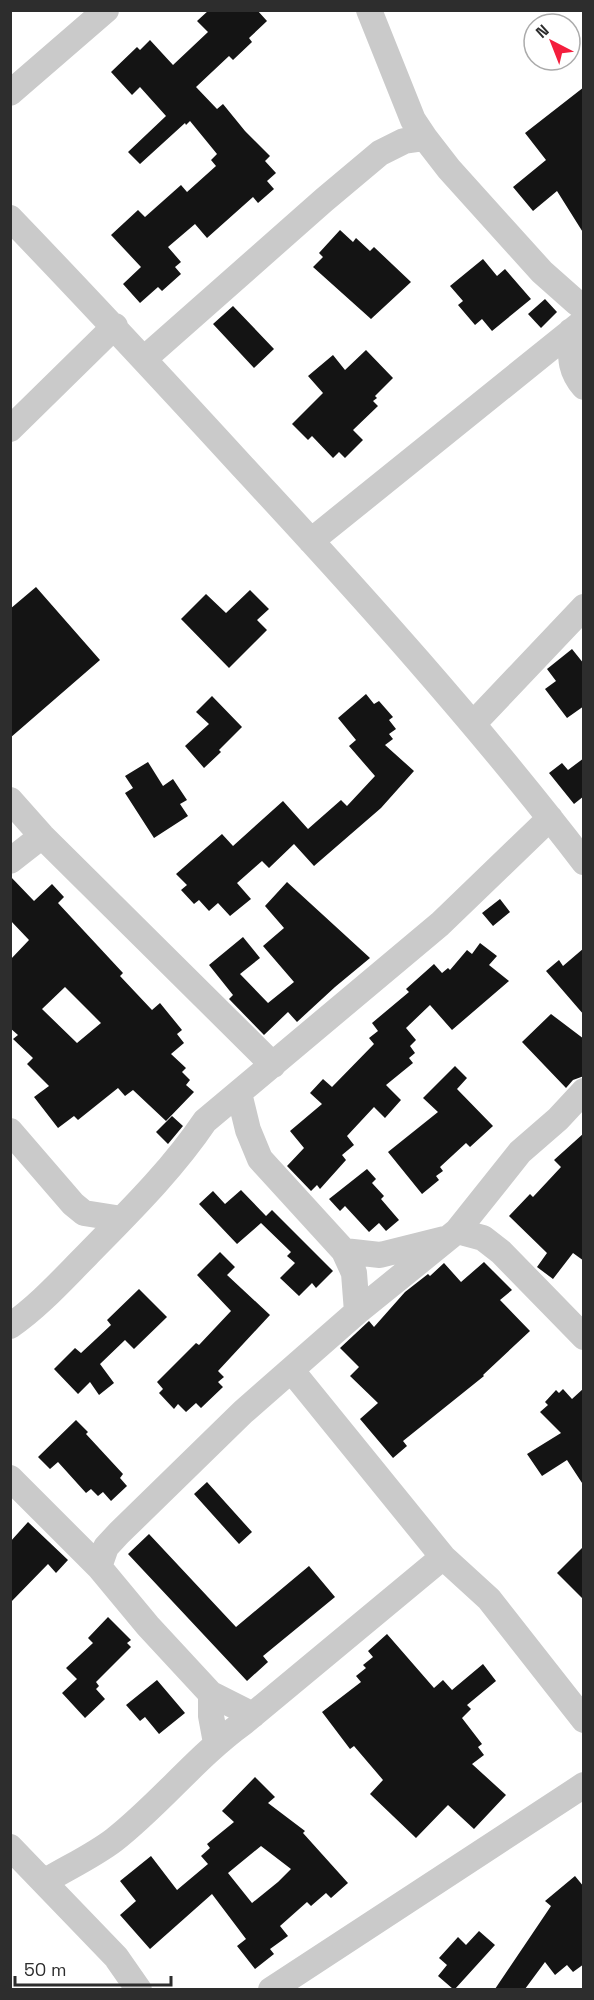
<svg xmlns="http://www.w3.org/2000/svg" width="594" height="2000" font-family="'Space Grotesk',sans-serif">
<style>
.building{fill:#141414;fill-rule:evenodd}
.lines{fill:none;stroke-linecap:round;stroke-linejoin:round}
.minor{stroke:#cacaca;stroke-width:26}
</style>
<rect width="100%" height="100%" fill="#fff"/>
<path class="building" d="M209,10H257L267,21L249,38L252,42L233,60L229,56L196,87L217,109L223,104L245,131L270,156L265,161L276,173L267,181L274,189L258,203L253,197L207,238L195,224L168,247L181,262L175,267L181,274L162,291L158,287L140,303L123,284L141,267L111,235L138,210L145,217L181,185L187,192L216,166L211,160L217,154L190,121L186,125L185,123L140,164L128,152L166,116L140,87L132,95L111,72L137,47L140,50L150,40L173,65L208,32L197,21Z
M584,87V234L557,191L533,211L513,187L546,160L525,133Z
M340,230L353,242L356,238L370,251L374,247L411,282L371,319L313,267L323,257L319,253Z
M483,259L497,276L505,269L531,299L492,331L482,319L475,325L458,305L463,301L450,286Z
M545,299L557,312L541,328L528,314Z
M233,306L274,349L254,368L213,324Z
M366,350L393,378L375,396L377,398L373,401L378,406L353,430L363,440L345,458L339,452L333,458L312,436L308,440L292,424L323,393L308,376L333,355L345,370Z
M36,587L100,660L10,738V609Z
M250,590L269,609L257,620L267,630L229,668L181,619L206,594L226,613Z
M572,649L584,664V706L567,718L545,689L556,681L547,669Z
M366,694L374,704L379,701L393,717L389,720L396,729L389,734L393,739L385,745L414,771L381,808L314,866L294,844L269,868L262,861L237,883L251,899L230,916L218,903L209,911L199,900L194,904L181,890L187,885L176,874L222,834L233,846L283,801L308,829L341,800L347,806L375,776L349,746L356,740L338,718Z
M212,696L242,727L219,750L221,752L204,768L185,746L209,724L196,712Z
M584,758V796L574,804L549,773L562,763L568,770Z
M148,762L163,786L173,779L187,800L180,804L188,816L154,838L125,793L133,788L125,776Z
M10,876L34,901L52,884L64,897L58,903L123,973L120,976L152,1010L160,1003L182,1030L177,1034L184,1043L171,1054L186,1068L182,1072L190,1080L186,1085L194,1092L166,1121L133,1090L125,1096L118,1088L78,1120L74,1116L58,1128L34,1097L49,1086L27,1064L33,1058L13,1039L18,1035L10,1028V960L29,940L10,920ZM65,987L101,1023L77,1043L42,1009Z
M287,882L370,958L335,987L297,1022L288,1012L264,1035L229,999L233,995L209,965L243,937L260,958L240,974L268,1003L294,982L263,946L284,928L265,906Z
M500,899L510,912L493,926L482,913Z
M480,943L497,956L489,965L509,981L452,1030L430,1005L406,1028L416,1040L410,1046L415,1053L409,1058L413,1063L386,1085L401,1100L385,1118L374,1107L347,1136L354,1145L342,1155L346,1160L320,1189L317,1185L311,1191L287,1166L304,1148L290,1131L322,1104L310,1093L323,1079L332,1087L374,1044L369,1038L378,1031L372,1023L409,992L406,989L434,964L442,973L448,968L450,970L467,950L472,954Z
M584,948V1015L546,971L559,960L563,966Z
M551,1014L584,1039V1076L573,1080L566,1088L522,1042Z
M455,1066L467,1078L457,1089L493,1126L470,1147L466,1143L440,1167L443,1171L436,1176L439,1180L422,1194L388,1152L438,1112L423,1098Z
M172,1116L183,1126L168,1144L156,1132Z
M584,1133V1261L573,1253L553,1279L537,1267L547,1253L509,1216L530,1194L533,1197L561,1167L554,1160Z
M367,1169L376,1179L372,1183L384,1196L381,1199L399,1220L386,1231L379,1223L369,1232L345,1206L340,1211L329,1199Z
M241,1190L266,1216L272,1210L333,1271L316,1288L312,1283L299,1296L280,1278L295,1263L287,1256L291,1252L261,1223L237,1244L199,1204L213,1191L225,1204Z
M220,1252L235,1267L227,1275L270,1315L218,1371L224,1377L218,1382L223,1387L201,1408L196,1403L186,1412L178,1404L174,1409L159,1393L163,1389L157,1382L196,1343L199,1345L231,1311L197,1275Z
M484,1262L512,1290L500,1300L530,1331L483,1375L484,1376L403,1441L407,1446L393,1458L360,1419L378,1403L350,1376L359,1367L340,1348L369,1321L374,1327L405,1292L428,1274L430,1276L444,1263L461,1282Z
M139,1289L167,1317L134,1349L125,1340L100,1364L114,1383L99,1395L90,1382L78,1394L54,1369L75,1348L81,1353L111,1325L107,1320Z
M584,1388V1486L567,1460L542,1476L527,1454L561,1433L540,1412L548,1405L545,1402L556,1390L559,1393L563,1389L572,1399Z
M76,1420L88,1432L86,1434L123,1474L120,1478L127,1486L111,1501L103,1492L98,1496L91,1489L86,1493L58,1462L50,1469L38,1457Z
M207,1482L252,1532L239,1544L194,1494Z
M28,1522L68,1560L56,1573L48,1564L10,1603V1542Z
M149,1534L236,1627L309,1566L335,1597L263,1656L268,1662L247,1681L128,1554Z
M584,1546V1600L557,1573Z
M108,1617L131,1640L127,1643L131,1647L96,1682L99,1686L96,1689L105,1699L85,1718L62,1693L77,1679L66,1668L93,1643L88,1638Z
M387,1634L434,1688L443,1680L452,1690L483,1664L496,1681L467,1705L471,1709L462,1718L482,1744L478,1747L484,1755L472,1764L506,1795L474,1829L448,1805L416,1838L370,1794L383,1780L354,1746L350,1749L322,1712L361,1682L356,1676L366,1668L363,1665L373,1657L368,1651Z
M157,1680L185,1713L159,1734L145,1717L140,1721L126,1705Z
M255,1777L275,1797L268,1803L305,1831L303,1833L348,1883L331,1898L326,1893L311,1906L307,1902L280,1926L288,1936L270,1949L274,1954L255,1969L237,1946L246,1939L212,1894L150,1949L120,1915L136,1901L120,1881L151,1856L177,1890L208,1864L201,1856L210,1848L207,1844L234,1822L222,1811ZM261,1846L291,1869L278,1882L252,1903L228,1873Z
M575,1876L584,1887V1964L573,1972L567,1965L555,1975L545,1962L525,1989H495L551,1906L545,1901Z
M479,1931L495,1945L455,1989H453L438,1976L447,1965L439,1958L458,1937L466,1945Z"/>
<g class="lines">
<path class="minor" d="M369,10L413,120L425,138L449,169L542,272L577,303L584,305
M10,93L106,10
M10,218C89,300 166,383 243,467C361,594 478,724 584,862
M571,331C571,355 568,368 584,387
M144,359L324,200L380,153L404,141L425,138
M10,429L115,326
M311,541L584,321
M473,724L584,607
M10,800L42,836L273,1065
M10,861L42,836
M239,1093L248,1130L260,1159L344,1251L354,1273L357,1312
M10,1131L73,1204L84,1213L122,1219
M457,1231L483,1238L501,1252L584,1337
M344,1251L380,1255L444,1239
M10,1326C39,1306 63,1279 87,1255C129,1212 172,1170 205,1121L440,924L550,818
M292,1371L443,1557L489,1599L584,1720
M10,1478L99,1567L148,1626L211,1694V1716L216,1743
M99,1567L106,1547L119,1533L243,1412L357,1312L457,1231L520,1152L558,1119L584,1091
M211,1694L253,1715
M10,1847L116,1957L139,1990
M44,1882C67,1868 93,1856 114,1840C160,1804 196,1757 243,1723L443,1557
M271,1990L584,1785"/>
</g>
<rect width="594" height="2000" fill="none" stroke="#2d2d2d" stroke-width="24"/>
<g transform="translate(552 42) rotate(318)"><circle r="28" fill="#ffffff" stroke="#ababab" stroke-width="1.5"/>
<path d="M0-4.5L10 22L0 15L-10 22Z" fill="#f41e3d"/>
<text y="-9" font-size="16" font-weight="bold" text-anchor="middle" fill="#2d2d2d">N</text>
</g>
<path d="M15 1976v9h156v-9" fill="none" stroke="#2d2d2d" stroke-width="3"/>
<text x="24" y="1976" font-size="18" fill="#2d2d2d" stroke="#ffffff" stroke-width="4.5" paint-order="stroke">50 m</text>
</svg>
